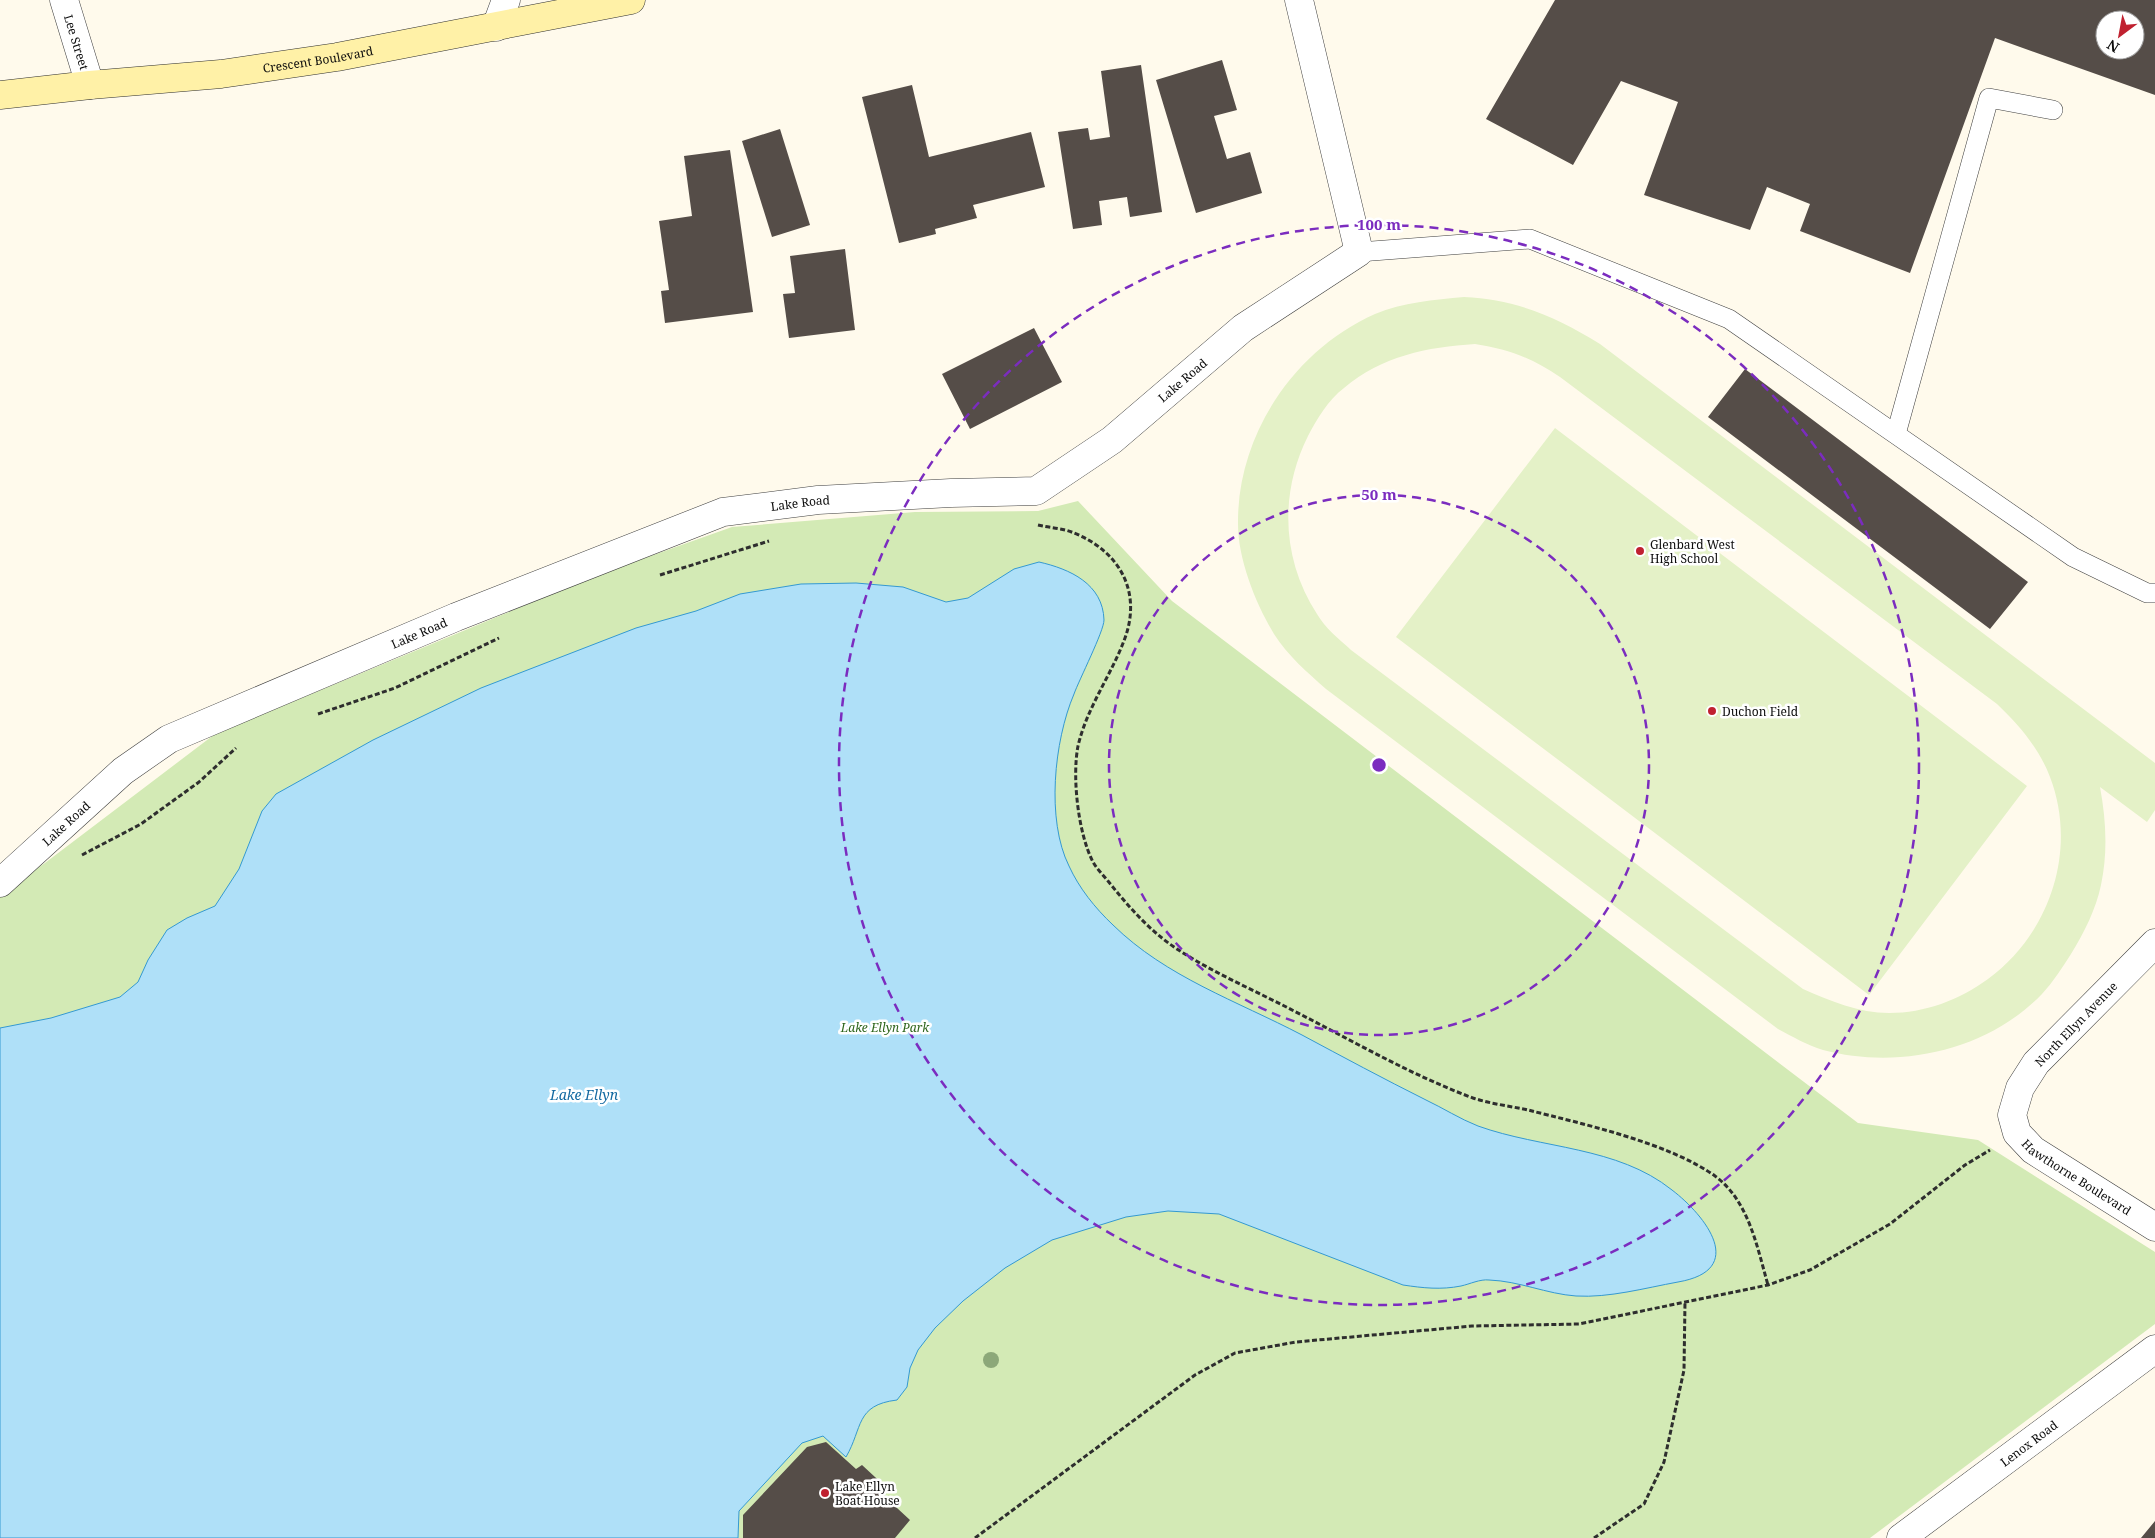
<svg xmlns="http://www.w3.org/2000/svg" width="2155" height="1538" font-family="'Noto Serif',serif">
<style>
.green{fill:#d3eab5}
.pitch{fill:#e4f1c7;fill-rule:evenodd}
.water{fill:#afe0f8;stroke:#3499d1}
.building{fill:#554d48;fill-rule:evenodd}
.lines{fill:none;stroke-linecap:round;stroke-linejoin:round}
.lane-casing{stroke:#3f3f3f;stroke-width:20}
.street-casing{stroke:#3f3f3f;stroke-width:29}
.secondary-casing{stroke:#2e2e2e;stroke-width:29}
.path{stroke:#2e2e2e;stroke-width:3;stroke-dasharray:5 2.5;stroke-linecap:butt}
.lane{stroke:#fff;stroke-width:19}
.street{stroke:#fff;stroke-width:28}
.secondary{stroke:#fff1a7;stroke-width:28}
.tree{fill:#8ca879}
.ring{fill:none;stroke:#7b2cbf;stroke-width:2.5;stroke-dasharray:9 6}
.poi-dot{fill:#c02130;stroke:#fff;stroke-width:2}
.labels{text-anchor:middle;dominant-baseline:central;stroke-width:5;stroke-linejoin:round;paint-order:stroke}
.street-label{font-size:12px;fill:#0c0c0c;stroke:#fff}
.poi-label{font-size:12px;fill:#0c0c0c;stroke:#fff;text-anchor:start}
.park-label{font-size:12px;font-style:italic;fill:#2e651b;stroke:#fff}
.water-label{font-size:14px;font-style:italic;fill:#1369a1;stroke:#fff}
.centre{fill:#7b2cbf;stroke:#fff;stroke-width:2.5}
.ring-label{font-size:15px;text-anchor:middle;font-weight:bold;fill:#7b2cbf;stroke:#fff;stroke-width:5;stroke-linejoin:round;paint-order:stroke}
</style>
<rect width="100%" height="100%" fill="#fffaec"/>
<path class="green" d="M1078,501L1172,601L1858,1123L1978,1140L2155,1252V1324L1870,1538H0V893L45,863L215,734L600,574L732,527L915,512L1038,511Z"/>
<path class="pitch" d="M1464,297C1515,299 1557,317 1600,344L2155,763V810L2147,822L2100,787C2106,819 2108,852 2101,885C2096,909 2084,933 2071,954C2062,968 2053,982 2042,994C1987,1051 1898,1070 1823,1050C1807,1045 1793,1037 1778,1029L1326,689C1307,672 1288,656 1274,634C1256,604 1238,560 1238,524C1237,435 1294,350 1375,314C1403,302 1434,300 1464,297ZM1475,344C1508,349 1532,358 1560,377L1997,704C2019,725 2039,748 2050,777C2078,850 2050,934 1988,979C1959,1000 1925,1013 1889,1013C1859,1013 1830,1001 1803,989L1351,650C1339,639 1325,628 1317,614C1282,560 1279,494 1308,436C1317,419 1328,400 1344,388C1382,356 1427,347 1475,344Z
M1555,428L2027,786L1869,995L1396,637Z"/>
<path class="water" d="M1039,562C1070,569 1103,584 1104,620C1104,631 1079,680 1074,694C1054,741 1046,820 1069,866C1079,888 1095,908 1113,925C1166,977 1237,1001 1302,1035C1343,1057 1384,1079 1426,1100C1443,1108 1460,1119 1478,1126C1542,1149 1617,1146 1672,1190C1706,1216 1748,1270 1678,1282C1645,1288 1609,1298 1576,1296C1547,1294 1519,1281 1489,1280C1480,1279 1470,1284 1461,1286C1441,1290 1423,1288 1403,1285L1219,1214L1168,1211L1126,1217L1052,1240L1005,1268L963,1301L935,1328L918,1350L910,1368L907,1387L897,1400C855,1405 863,1428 846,1457L823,1436L802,1443L739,1511L738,1538H0V1028L51,1018L120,997L138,982L148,960L167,930L187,918L215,906L239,869L262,811L276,794L373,740L481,688L636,628L696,611L740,594L801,584L856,583L903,587L946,602L968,598L1014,569Z"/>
<path class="building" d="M1555,0H2155V95L1995,38L1910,273L1800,231L1810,204L1767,187L1750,230L1644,195L1678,102L1621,81L1573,165L1486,119ZM2105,20H2135V50H2105Z
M1222,60L1237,110L1214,116L1227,159L1250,152L1262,193L1196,213L1156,80Z
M1141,65L1162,212L1130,217L1127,197L1099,201L1102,225L1073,229L1058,132L1088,128L1090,140L1110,137L1101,71Z
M912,85L929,157L1031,132L1045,187L973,205L977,218L935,229L936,234L899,243L862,97Z
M780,129L810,225L772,237L742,141Z
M730,150L753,312L665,323L661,291L669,290L659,221L692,216L684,156Z
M845,249L855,330L789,338L783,294L795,293L790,256Z
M1034,328L1062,382L970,429L942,374Z
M1745,369L2028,582L1990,629L1708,417Z
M826,1442L856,1469L862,1465L888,1489L884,1496L910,1520L895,1538H743V1515L807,1447Z
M2155,1521V1538H2141Z"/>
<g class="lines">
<g class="lane-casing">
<path id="lane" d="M1359,252L1530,239L1729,319L2073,557L2147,593H2155
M1896,434L1989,98L2053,110"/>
</g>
<g class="street-casing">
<g id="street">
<path id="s1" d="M64,0L90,85"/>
<path d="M496,27L506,0"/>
<path id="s2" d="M0,883L123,771L169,739L456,617L723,512L818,500L951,493L1036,491L1112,440L1243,328L1359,252L1299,0"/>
<path id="s3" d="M2155,943L2036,1063L2020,1088L2012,1115L2017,1133L2033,1150L2155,1227"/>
<path id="s4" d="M1901,1538L2155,1349"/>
</g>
</g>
<g class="secondary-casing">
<g id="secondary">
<path id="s5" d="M0,95L90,85L221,74L337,57L631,0"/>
</g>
</g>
<path class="path" d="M1038,525C1050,528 1063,528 1074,533C1119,551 1142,591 1125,638C1112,674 1087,707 1078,746C1072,777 1078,833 1093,862C1097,869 1103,875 1108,881C1128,906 1148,929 1174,947C1211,972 1254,990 1294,1011C1353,1041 1411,1075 1473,1098C1491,1104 1510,1106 1528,1110C1583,1124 1669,1143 1715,1176C1749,1201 1757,1247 1768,1285
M660,575L769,541
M318,714L395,688L499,638
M82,855L141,824L199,782L236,748
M975,1538L1195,1375L1235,1353L1296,1342L1472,1326L1579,1324L1768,1285L1810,1270L1890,1224L1965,1165L1990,1150
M1594,1538L1644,1504L1664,1462L1684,1370L1685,1302"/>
<use href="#lane" class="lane"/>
<use href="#street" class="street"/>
<use href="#secondary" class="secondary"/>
</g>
<circle class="tree" cx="991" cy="1360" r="8"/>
<g class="ring">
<circle cx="1379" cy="765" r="270"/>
<circle cx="1379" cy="765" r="540"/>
</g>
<g class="poi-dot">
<circle cx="1640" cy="551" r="5"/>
<circle cx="1712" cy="711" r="5"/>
<circle cx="825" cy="1493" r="5"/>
</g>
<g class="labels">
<g class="street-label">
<text stroke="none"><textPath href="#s1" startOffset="44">Lee Street</textPath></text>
<text stroke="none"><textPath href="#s5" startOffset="320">Crescent Boulevard</textPath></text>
<text stroke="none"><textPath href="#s2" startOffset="1319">Lake Road</textPath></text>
<text stroke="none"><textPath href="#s2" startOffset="899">Lake Road</textPath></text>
<text stroke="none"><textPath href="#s2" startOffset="494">Lake Road</textPath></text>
<text stroke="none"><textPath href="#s2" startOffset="89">Lake Road</textPath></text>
<text transform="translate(2076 1024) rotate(-46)">North Ellyn Avenue</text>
<text stroke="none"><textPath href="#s3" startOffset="320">Hawthorne Boulevard</textPath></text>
<text stroke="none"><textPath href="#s4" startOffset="159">Lenox Road</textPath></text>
</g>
<g class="poi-label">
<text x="1650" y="544">Glenbard West<tspan x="1650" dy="14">High School</tspan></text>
<text x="1722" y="711">Duchon Field</text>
<text x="835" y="1486">Lake Ellyn<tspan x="835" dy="14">Boat House</tspan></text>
</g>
<g class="park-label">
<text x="885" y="1027">Lake Ellyn Park</text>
</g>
<g class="water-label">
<text x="584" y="1094">Lake Ellyn</text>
</g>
</g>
<circle cx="1379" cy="765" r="8" class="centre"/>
<g class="ring-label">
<text x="1379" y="230">100 m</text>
<text x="1379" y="500">50 m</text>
</g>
<g transform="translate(2120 35) rotate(212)"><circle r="24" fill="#ffffff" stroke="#9e9e9e"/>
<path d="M0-4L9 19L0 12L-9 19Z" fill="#c02130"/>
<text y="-8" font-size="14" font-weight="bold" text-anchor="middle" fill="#0c0c0c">N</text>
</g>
</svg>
